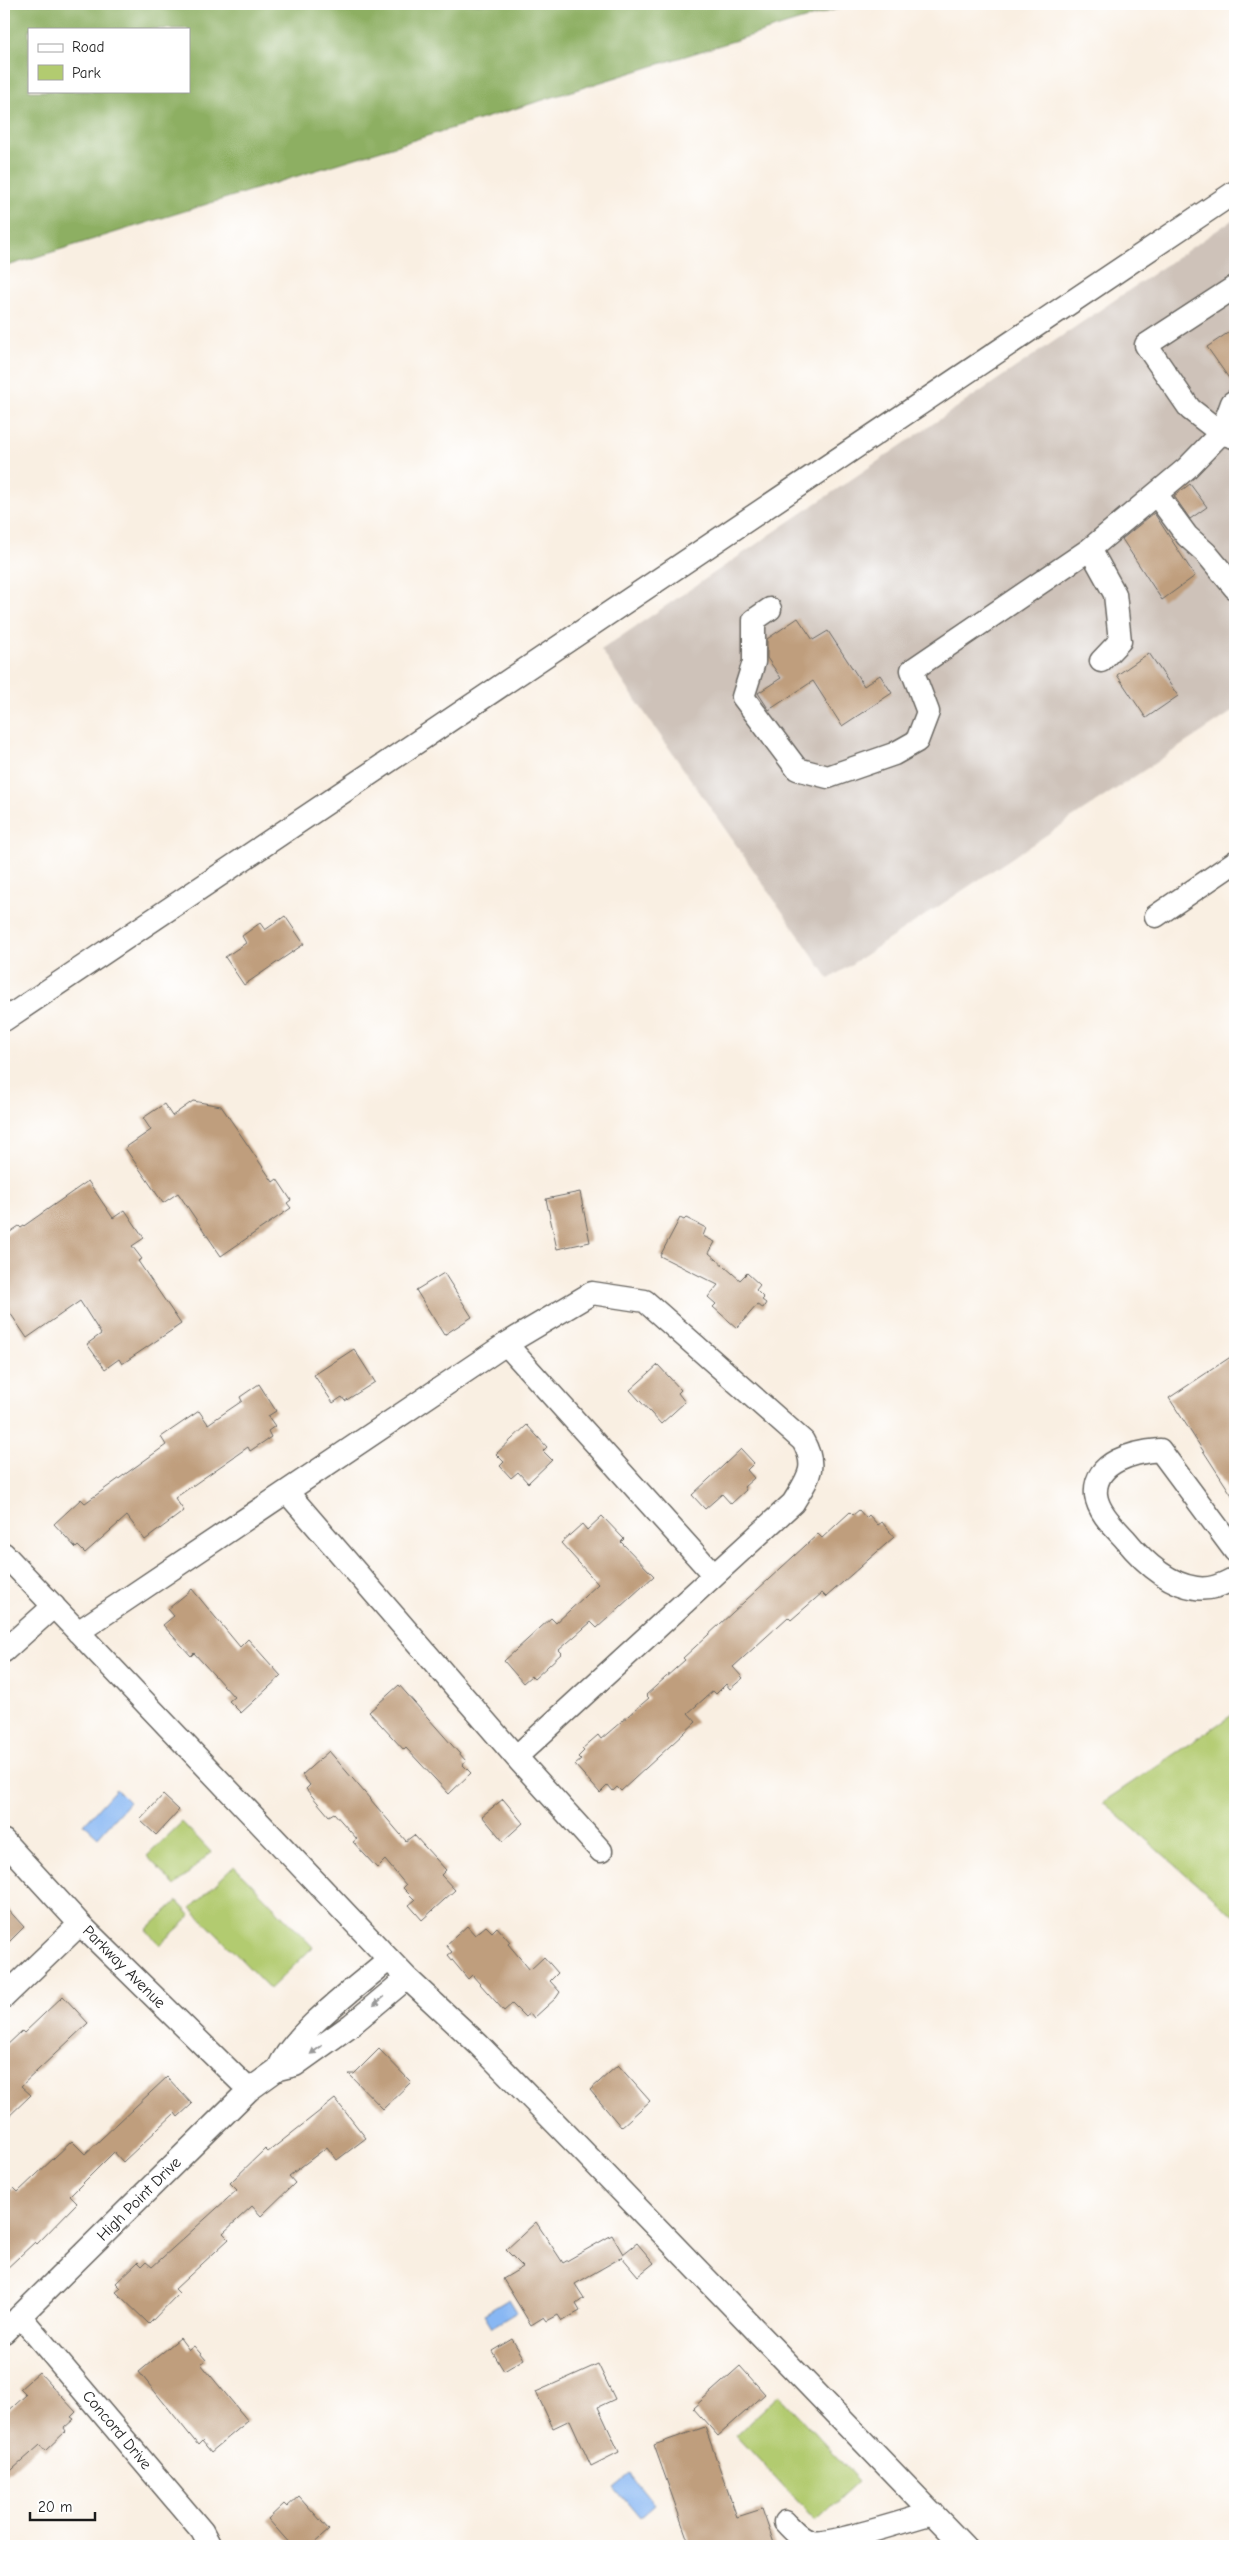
<svg xmlns="http://www.w3.org/2000/svg" width="1239" height="2550" font-family="'Comic Neue',sans-serif">
<style>
.industrial{fill:#cec2b9}
.green{fill:#b2cb70;stroke:#677446}
.forest{fill:#8daf62;stroke:#54663f;fill-rule:evenodd}
.water{fill:#88b7f3;stroke:#526a88}
.building{fill:#bf9e7d}
.lines{fill:none;stroke-linecap:round;stroke-linejoin:round}
.minor-casing{stroke:#696661;stroke-width:25}
.minor{stroke:#fff;stroke-width:22}
.oneway{fill:#999}
.labels{text-anchor:middle;dominant-baseline:central;stroke-width:4.5;stroke-linejoin:round;paint-order:stroke}
.street-label{font-size:16px;fill:#1c1c1c;stroke:#fff}
</style>
<rect width="100%" height="100%" fill="#fff"/>
<filter id="ink" filterUnits="userSpaceOnUse"><feTurbulence type="fractalNoise" baseFrequency=".02" numOctaves="2"/><feDisplacementMap in="SourceGraphic" scale="10" xChannelSelector="R" yChannelSelector="G"/><feConvolveMatrix kernelMatrix="1 2 1 2 8 2 1 2 1" color-interpolation-filters="sRGB"/></filter>
<filter id="wash" filterUnits="userSpaceOnUse"><feTurbulence type="fractalNoise" baseFrequency=".0096" numOctaves="4" result="noise"/><feDisplacementMap in="SourceGraphic" scale="20" xChannelSelector="R" yChannelSelector="G"/><feGaussianBlur stdDeviation="1.12" result="paint"/><feColorMatrix in="noise" values="0 0 0 0 0 0 0 0 0 0 0 0 0 0 0 0 0 1.4 0 .05"/><feComposite in="paint" operator="in"/></filter>
<g filter="url(#wash)">
<rect width="100%" height="100%" fill="#f9efe2"/>
<path class="industrial" d="M1235,218V710L829,979L601,650Z"/>
<path class="green" d="M1235,1713V1917L1103,1802Z
M182,1822L211,1852L175,1886L147,1856Z
M234,1866L313,1947L270,1989L191,1908Z
M177,1901L191,1916L160,1945L146,1930Z
M779,2395L859,2481L816,2521L736,2435Z"/>
<path class="forest" d="M4,4H853L4,267ZM29,29H189V91H29Z"/>
<path class="water" d="M116,1789L129,1802L98,1837L84,1824Z
M509,2299L517,2312L492,2327L484,2314Z
M630,2474L655,2505L640,2518L614,2487Z"/>
<g id="blocks">
<path class="building" d="M1235,328V387L1207,347Z
M1190,484L1207,507L1190,519L1174,496Z
M1154,513L1195,576L1162,600L1122,539Z
M798,618L813,640L828,631L864,686L880,675L892,693L842,726L813,681L769,710L758,693L781,678L767,658V639Z
M1149,653L1178,696L1146,718L1117,675Z
M285,916L304,944L244,985L225,957L246,943L242,936L260,923L265,930Z
M193,1101L221,1106L273,1182L277,1179L291,1200L287,1203L291,1208L221,1256L178,1193L163,1203L125,1148L151,1130L143,1118L164,1104L172,1116Z
M88,1181L113,1218L125,1210L144,1238L132,1246L142,1259L138,1261L181,1324L122,1364L119,1359L105,1369L87,1344L101,1334L80,1301L27,1338L4,1304V1236L19,1226L21,1228Z
M580,1192L590,1242L557,1249L546,1199Z
M680,1218L684,1220L686,1218L706,1228L703,1236L715,1242L709,1253L740,1280L747,1273L760,1285L756,1290L764,1298L762,1300L766,1303L763,1308L757,1305L737,1328L713,1307L716,1304L708,1297L718,1285L660,1256Z
M444,1273L472,1317L444,1335L416,1290Z
M354,1349L375,1382L345,1401L342,1397L333,1403L314,1375Z
M1235,1354V1500L1169,1398Z
M658,1365L681,1390L678,1393L685,1402L661,1424L630,1390Z
M259,1384L276,1411L268,1416L275,1426L268,1431L271,1437L250,1451L248,1447L175,1498L184,1511L145,1540L127,1516L85,1553L78,1546L76,1548L54,1524L81,1499L85,1503L166,1445L161,1437L199,1411L208,1424L242,1401L240,1397Z
M527,1425L547,1447L543,1451L552,1460L528,1483L518,1472L511,1478L500,1466L504,1462L496,1454Z
M741,1449L754,1463L747,1470L754,1478L744,1487L746,1490L731,1504L722,1494L705,1509L692,1495Z
M859,1510L866,1518L869,1515L878,1525L882,1522L894,1537L826,1597L822,1593L791,1620L788,1617L733,1667L743,1678L730,1689L726,1684L716,1694L713,1691L688,1713L696,1722L621,1791L617,1787L613,1791L608,1785L600,1793L575,1765L581,1760L578,1757L584,1751L582,1749L598,1735L601,1739L649,1698L646,1695L685,1660L683,1658L818,1534L822,1538L850,1512L853,1515Z
M602,1516L624,1539L621,1542L654,1576L597,1628L591,1622L559,1650L562,1653L534,1679L531,1676L523,1683L504,1661L551,1618L556,1623L598,1584L561,1543L582,1524L587,1530Z
M192,1589L240,1647L248,1639L281,1676L241,1713L229,1701L234,1697L194,1653L191,1656L163,1625L174,1616L168,1609Z
M399,1685L466,1761L463,1765L471,1773L449,1794L406,1748L404,1750L369,1712Z
M329,1751L406,1841L414,1835L446,1870L441,1875L455,1890L422,1920L409,1905L415,1900L403,1888L406,1885L385,1860L377,1868L353,1842L357,1839L334,1813L329,1816L306,1789L310,1785L302,1775Z
M163,1795L179,1810L156,1835L140,1820Z
M503,1799L523,1823L503,1841L482,1816Z
M4,1905L24,1927L4,1947Z
M467,1926L475,1935L486,1926L492,1932L497,1927L510,1942L508,1944L530,1970L544,1957L558,1973L550,1981L560,1992L556,1998L534,2018L530,2013L525,2017L512,2004L504,2011L472,1975L468,1979L448,1955L452,1952L446,1945Z
M63,1996L88,2023L21,2086L31,2095L4,2121V2048L22,2031L24,2033Z
M379,2049L411,2082L383,2109L349,2074H354Z
M618,2065L650,2101L621,2127L590,2090Z
M167,2077L192,2104L178,2117L175,2113L123,2162L114,2152L70,2196L77,2203L37,2244L35,2242L4,2271V2199L14,2188L18,2192L72,2141L85,2154Z
M335,2099L366,2138L337,2160L327,2147L289,2176L295,2183L261,2216L252,2206L223,2233L229,2239L175,2289L179,2293L149,2324L116,2292L121,2288L116,2283L138,2262L142,2266L146,2262L152,2267L237,2190L230,2183L265,2149L268,2152Z
M536,2222L563,2263L612,2235L623,2254L637,2243L654,2263L638,2276L622,2257L575,2284L584,2298L576,2304L580,2311L562,2321L558,2315L547,2321L544,2317L531,2325L503,2279L523,2267L506,2250Z
M180,2338L189,2350L194,2346L206,2360L201,2364L248,2421L211,2452L202,2441L198,2445L139,2372Z
M512,2339L524,2359L504,2371L492,2351Z
M598,2364L615,2399L598,2407L619,2452L591,2466L570,2420L553,2428L536,2392Z
M740,2366L765,2394L718,2436L693,2408Z
M39,2372L76,2412L71,2417L74,2419L64,2428L66,2431L45,2451L40,2445L4,2477V2415L26,2395L20,2389Z
M705,2427L737,2517L762,2509L775,2546H690L654,2445Z
M299,2496L329,2530L311,2546H292L268,2519L284,2504L287,2507Z"/>
</g>
</g>
<g filter="url(#ink)">
<use href="#blocks" fill-opacity="0" stroke="#696661" stroke-width="1"/>
<g class="lines">
<g class="minor-casing">
<path id="minor" d="M1234,437L1221,433L1232,403L1235,401
M1156,494L1187,536L1206,553L1235,588
M1090,549L1115,594L1120,641L1101,661
M770,609L754,620V662L743,697L797,769L828,777L894,754L917,741L928,712L912,670L1090,549L1187,468L1221,433L1190,409L1146,345L1235,287
M1156,916L1235,862
M4,1020L1235,192
M506,1344L713,1574
M287,1492L516,1757L601,1851
M1235,1551L1160,1450C1135,1452 1093,1461 1096,1495C1098,1512 1114,1527 1125,1539C1143,1561 1167,1584 1196,1588C1211,1590 1222,1585 1235,1578
M4,1554L407,1978L479,2045L577,2145L964,2546
M78,1632L506,1344L592,1293L645,1301L803,1441C818,1468 808,1478 793,1503L516,1757
M4,1651L54,1606
M4,1841L80,1924L249,2090
M4,1997L80,1924
M278,2069C294,2032 357,1987 389,1959
M20,2316L202,2531L210,2546
M4,2332L249,2090L278,2069L295,2065L351,2025L407,1978
M785,2522C793,2530 801,2540 812,2542C830,2546 910,2519 933,2513"/>
</g>
<use href="#minor" class="minor"/>
</g>
<defs><path id="oneway-solid" d="M-6-.8H1V-3.2L6.5 0L1 3.2V.8H-6Z" transform="scale(1.25)"/></defs>
<g class="oneway">
<use href="#oneway-solid" transform="translate(379 2001) rotate(140)"/>
<use href="#oneway-solid" transform="translate(316 2050) rotate(144)"/>
</g>
</g>
<g class="labels">
<g class="street-label">
<text transform="translate(124 1967) rotate(45)">Parkway Avenue</text>
<text transform="translate(139 2199) rotate(-45)">High Point Drive</text>
<text transform="translate(117 2430) rotate(50)">Concord Drive</text>
</g>
</g>
<rect width="1239" height="2550" fill="none" stroke="#fff" stroke-width="20"/>
<rect x="28" y="28" width="162" height="65" fill="#ffffff" stroke="#a4a4a4"/>
<rect x="38" y="44" width="25" height="8" fill="#ffffff" stroke="#a4a4a4"/>
<text x="72" y="52" font-size="15" fill="#1c1c1c">Road</text>
<rect x="38" y="65" width="25" height="15" fill="#b2cb70" stroke="#a4a4a4"/>
<text x="72" y="78" font-size="15" fill="#1c1c1c">Park</text>
<path d="M30 2512v8h65v-8" fill="none" stroke="#1c1c1c" stroke-width="2.5"/>
<text x="38" y="2512" font-size="15" fill="#1c1c1c" stroke="#ffffff" stroke-width="4" paint-order="stroke">20 m</text>
</svg>
